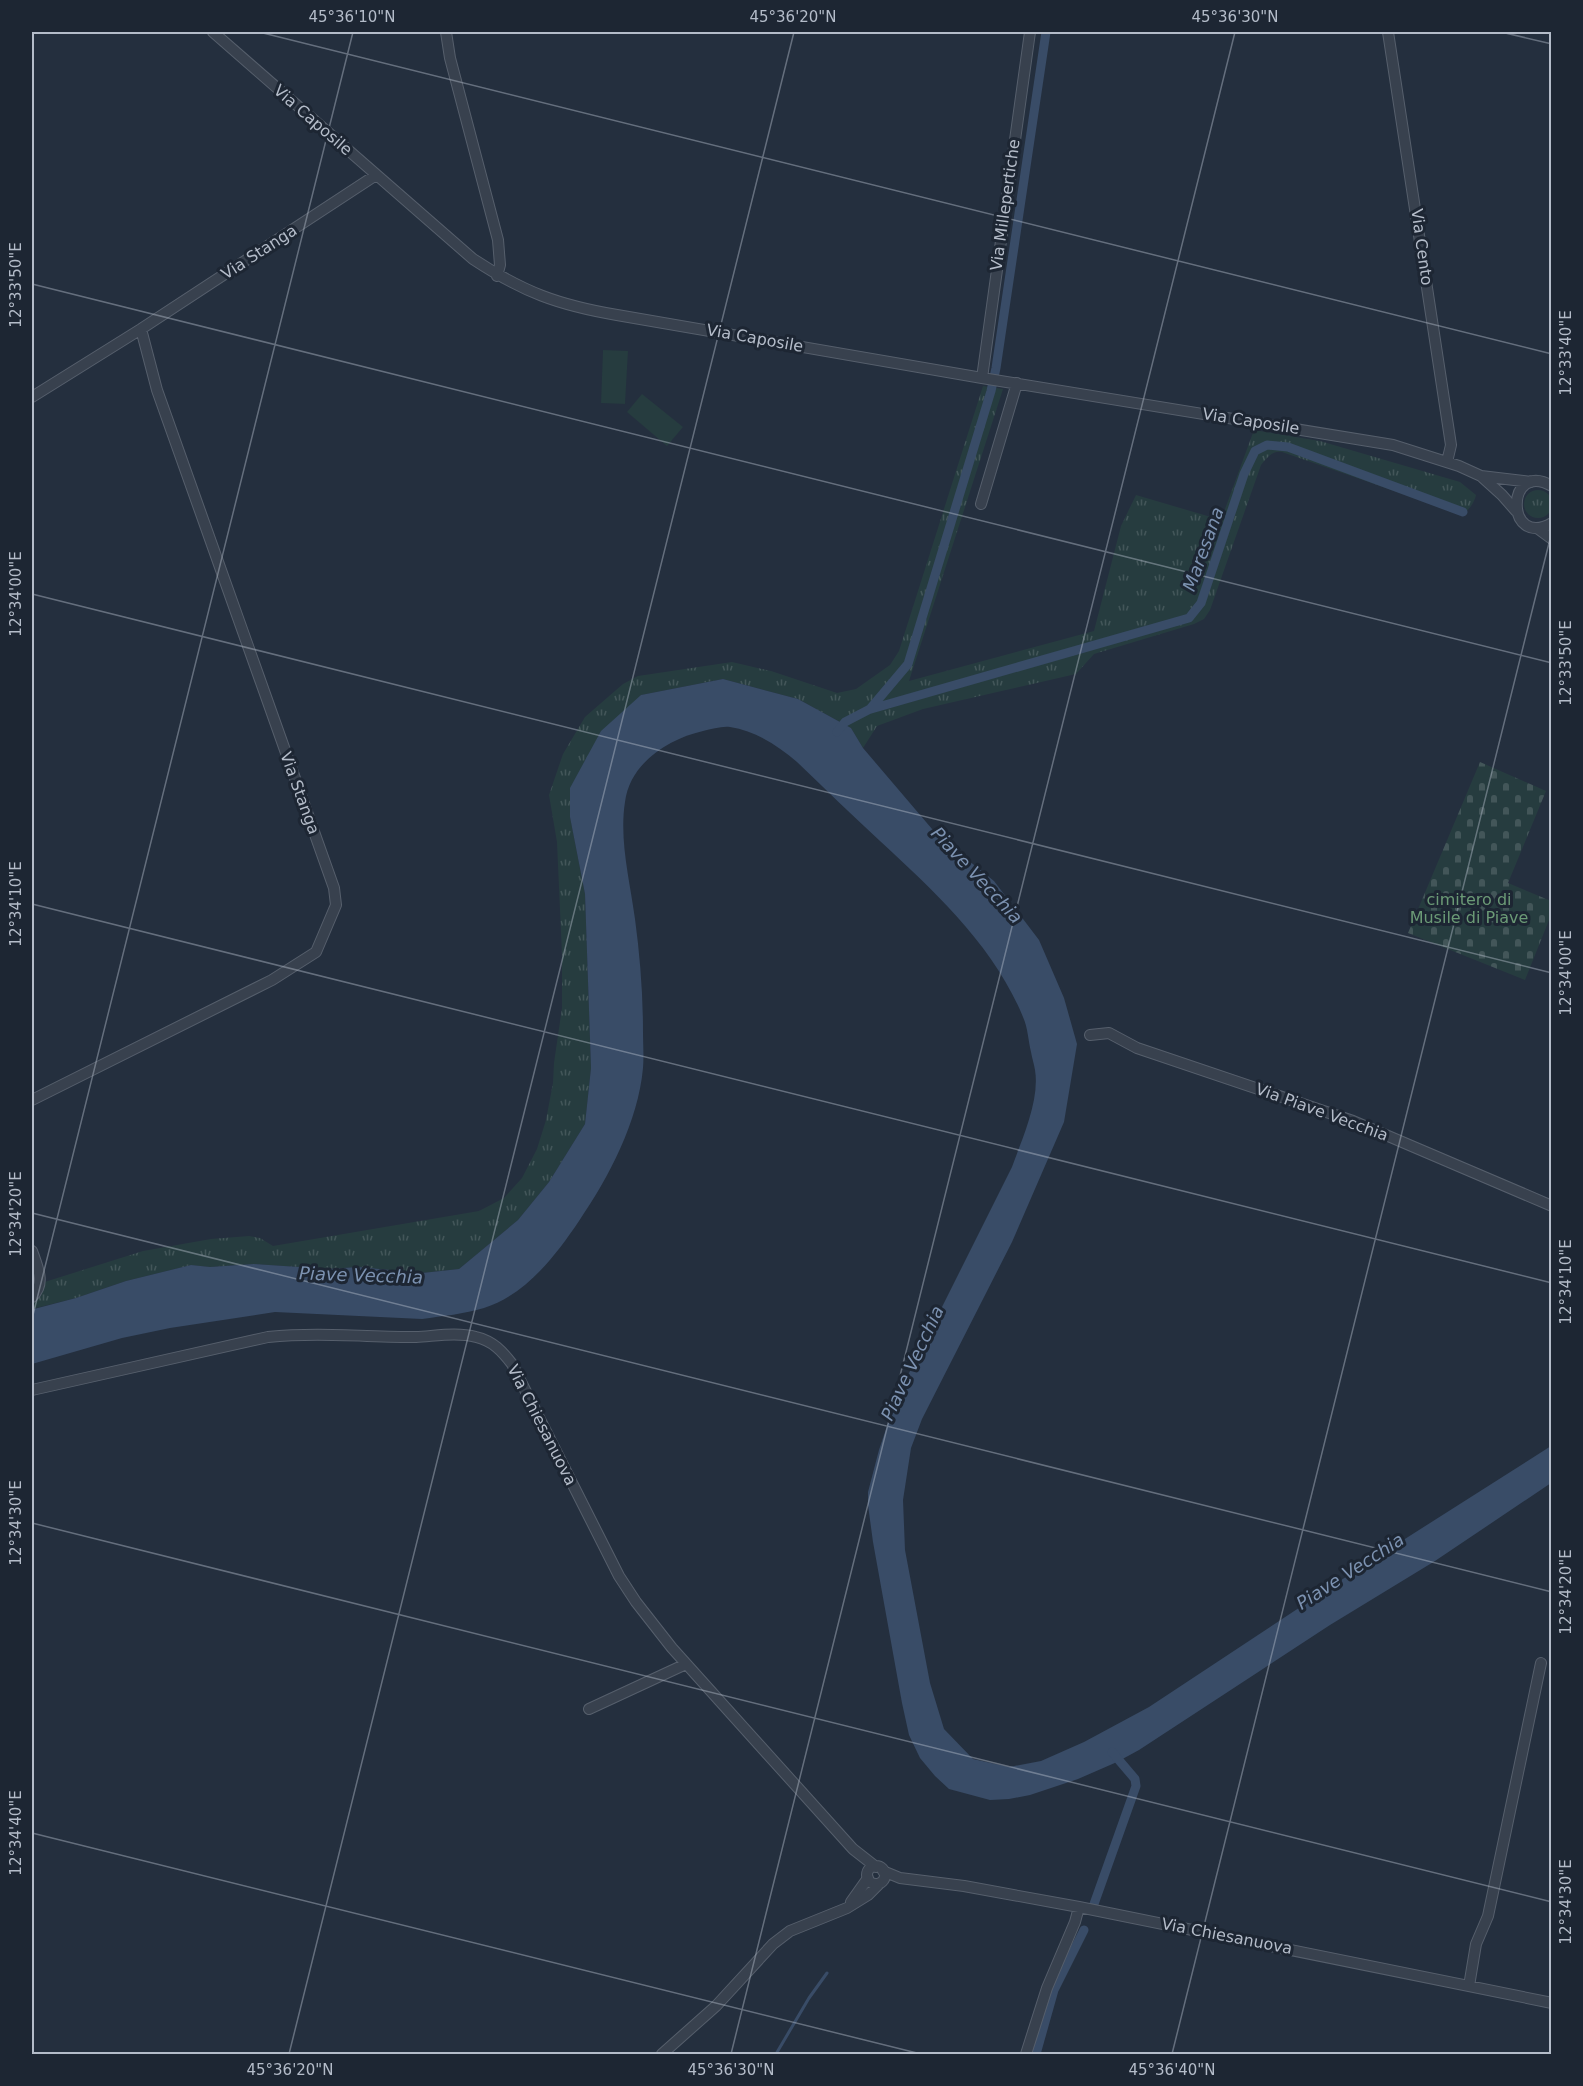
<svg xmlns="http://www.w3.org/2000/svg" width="1583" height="2086" font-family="'DejaVu Sans',sans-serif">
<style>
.grass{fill:url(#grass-tufts)}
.cemetery{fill:url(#cemetery-stones)}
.pitch{fill:#263c3f}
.water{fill:#394c67}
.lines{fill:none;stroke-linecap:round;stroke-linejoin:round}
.stream{stroke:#394c67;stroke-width:3}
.canal{stroke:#394c67;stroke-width:9}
.minor-casing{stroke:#565f6c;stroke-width:12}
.minor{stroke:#38414e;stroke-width:10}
.ticks{fill:none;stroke:#b4bcc9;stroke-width:1.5;stroke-opacity:0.45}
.labels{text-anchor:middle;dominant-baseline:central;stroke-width:6;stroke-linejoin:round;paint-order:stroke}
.street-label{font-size:16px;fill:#b4bcc9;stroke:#1d2633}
.park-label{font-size:16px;fill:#6b9a76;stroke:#1d2633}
.water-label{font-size:18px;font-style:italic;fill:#7c92b1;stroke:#1d2633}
.neatline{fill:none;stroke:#b4bcc9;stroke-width:2}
.ticks-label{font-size:15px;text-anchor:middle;fill:#b4bcc9}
</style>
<defs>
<pattern id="grass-tufts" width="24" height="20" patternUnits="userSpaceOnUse" patternTransform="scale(1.5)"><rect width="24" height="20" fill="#263c3f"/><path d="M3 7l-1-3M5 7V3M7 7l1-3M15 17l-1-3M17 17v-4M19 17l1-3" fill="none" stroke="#435659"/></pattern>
<pattern id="cemetery-stones" width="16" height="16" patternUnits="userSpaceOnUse" patternTransform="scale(1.5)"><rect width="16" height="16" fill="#263c3f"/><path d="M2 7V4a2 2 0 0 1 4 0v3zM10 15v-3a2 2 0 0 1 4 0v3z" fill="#435659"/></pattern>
</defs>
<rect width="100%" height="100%" fill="#242f3e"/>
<path class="grass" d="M983,386L1003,389L909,681L1094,631L1121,526L1136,495L1221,520L1254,430L1320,441L1460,482L1476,495C1475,501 1468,513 1461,514L1282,452C1272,450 1267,458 1261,465L1210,610L1204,619L1194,624L1094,654L1076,674L923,709L877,726L863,748L851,728L798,699L723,679L641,695L570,817L585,894L591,1068L585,1124L549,1182L518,1220L459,1269L422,1273L358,1267L329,1269L254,1264L210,1267L191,1265L126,1281L76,1298L32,1309V1286L143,1251L211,1239L249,1236L260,1238L273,1246L479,1211L504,1198L522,1178L537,1149L546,1120L553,1083L554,1063L562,1008V954L557,842L549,795L563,754L585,717L623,684L638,676L732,662L771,671L837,693L856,689L890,665L899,651Z
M1524 504a14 14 0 1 1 28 0a14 14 0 1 1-28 0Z"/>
<path class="cemetery" d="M1480,762L1546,791L1508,883L1551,901V915L1525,980L1408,933Z"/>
<path class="pitch" d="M603,350L628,351L625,404L601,403Z
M642,394L683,427L667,446L627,412Z"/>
<path class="water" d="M723,679L798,699L851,728L863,748L938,836L994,881L1039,940L1064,998L1077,1044L1064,1122L1012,1242L922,1419L911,1448L903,1500L905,1550L930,1683L944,1729L973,1759L1009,1767L1041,1761L1084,1742L1149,1707L1364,1565L1551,1446V1483L1435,1561L1330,1625L1139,1750L1117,1762L1078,1779L1030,1795L1009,1799L990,1800L949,1789L935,1776L920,1758L909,1735L902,1703L873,1542L868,1505V1492L879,1450L896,1399L1012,1167C1022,1139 1040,1100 1035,1070C1034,1064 1032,1058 1031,1052C1028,1040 1028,1028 1023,1017C994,946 935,892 880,841C852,815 825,789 797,762C778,746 756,731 730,727C722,726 712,729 703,731C668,739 630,763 625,802C619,840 630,881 635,919C640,956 643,994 643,1032C643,1043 644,1056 643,1068C638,1122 609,1177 579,1221C556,1255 526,1295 484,1308C464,1314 443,1316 422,1319L275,1312L170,1328L122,1338L32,1364V1309H34L76,1298L126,1281L191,1265L210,1267L254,1264L329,1269L358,1267L422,1273L459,1269L518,1220L549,1182L585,1124L591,1068L585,894L570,817V788L601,731L641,695Z"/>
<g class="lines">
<path class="stream" d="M776,2054L809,1998L827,1973"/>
<path class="canal" d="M871,709L1189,618L1201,603L1244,474L1255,451L1267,445L1288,447L1463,512
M837,732L845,722L870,709L908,664L991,391L996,368L1046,32
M1094,1904L1136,1786L1135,1779L1112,1752
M1036,2054L1054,1990L1084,1930"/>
<g class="minor-casing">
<path id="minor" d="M213,32L473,259C523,292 558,305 617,315L982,378L1393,445L1459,466L1481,476L1531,482
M446,32L450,58L498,240L500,265L497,276
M1388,32L1451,445L1447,462
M982,378L1030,32
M32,397L141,329L376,175
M1481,476L1502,495L1516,511
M1552,486C1505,459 1505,550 1552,523
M981,504L1017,383
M1537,528L1552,539
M1090,1035L1109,1033L1137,1048L1353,1121L1552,1206
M32,1100L272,980L316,952L336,905L334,888L157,390L141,329
M32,1251C38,1268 46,1284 32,1297
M32,1390L268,1337C318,1332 367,1337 416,1337C436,1336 457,1332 476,1337C493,1341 502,1351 512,1364L619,1576L636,1602L672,1648L853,1849L876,1867
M589,1709L686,1664
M867 1875a9 9 0 1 1 18 0a9 9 0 1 1-18 0Z
M883,1871L900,1878L964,1886L1079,1907L1552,2003
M851,1902L868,1878
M1469,1986L1476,1944L1488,1916L1541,1663
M662,2054L716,2006L773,1944L790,1931L847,1908L868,1895L880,1883
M1026,2054L1047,1988L1075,1922L1079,1907"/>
</g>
<use href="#minor" class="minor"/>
</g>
<path class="ticks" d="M259,32L1552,354M1501,32L1552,44M32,284L1552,663M32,594L1552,973M32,904L1552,1283M32,1213L1552,1592M32,1319L353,32M32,1523L1552,1902M32,1833L921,2054M289,2054L794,32M731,2054L1235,32M1172,2054L1552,531"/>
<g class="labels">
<g class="street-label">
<text transform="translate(313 120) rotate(41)">Via Caposile</text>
<text transform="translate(1005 205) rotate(-82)">Via Millepertiche</text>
<text transform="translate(1422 247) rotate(82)">Via Cento</text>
<text transform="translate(259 252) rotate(-33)">Via Stanga</text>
<text transform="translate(755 338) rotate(10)">Via Caposile</text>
<text transform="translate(1251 421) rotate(9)">Via Caposile</text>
<text transform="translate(300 793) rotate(70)">Via Stanga</text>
<text transform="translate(1322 1112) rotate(20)">Via Piave Vecchia</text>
<text transform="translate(542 1425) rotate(63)">Via Chiesanuova</text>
<text transform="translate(1227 1936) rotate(11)">Via Chiesanuova</text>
</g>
<g class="park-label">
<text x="1469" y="899">cimitero di<tspan x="1469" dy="18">Musile di Piave</tspan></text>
</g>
<g class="water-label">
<text transform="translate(1203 549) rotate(-70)">Maresana</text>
<text transform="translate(977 875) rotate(47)">Piave Vecchia</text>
<text transform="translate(361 1275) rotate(2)">Piave Vecchia</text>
<text transform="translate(912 1363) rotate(-65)">Piave Vecchia</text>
<text transform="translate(1350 1571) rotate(-33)">Piave Vecchia</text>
</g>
</g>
<rect width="1583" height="2086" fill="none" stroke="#1d2633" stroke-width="66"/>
<rect x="33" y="33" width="1517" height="2020" class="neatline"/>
<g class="ticks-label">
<text x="352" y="22">45°36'10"N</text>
<text x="793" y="22">45°36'20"N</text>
<text x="1235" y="22">45°36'30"N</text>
<text transform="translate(16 285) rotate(-90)" y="5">12°33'50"E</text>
<text transform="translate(1566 353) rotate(-90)" y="5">12°33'40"E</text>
<text transform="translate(16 594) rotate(-90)" y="5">12°34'00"E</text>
<text transform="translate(1566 663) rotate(-90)" y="5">12°33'50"E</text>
<text transform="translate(16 904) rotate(-90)" y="5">12°34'10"E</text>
<text transform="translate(1566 973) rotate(-90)" y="5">12°34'00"E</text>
<text transform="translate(16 1214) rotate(-90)" y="5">12°34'20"E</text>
<text transform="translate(1566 1282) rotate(-90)" y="5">12°34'10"E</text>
<text transform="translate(16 1523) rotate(-90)" y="5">12°34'30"E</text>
<text transform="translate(1566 1592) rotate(-90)" y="5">12°34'20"E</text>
<text transform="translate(16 1833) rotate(-90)" y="5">12°34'40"E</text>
<text transform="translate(1566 1902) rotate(-90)" y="5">12°34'30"E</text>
<text x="290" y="2075">45°36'20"N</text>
<text x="731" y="2075">45°36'30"N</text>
<text x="1172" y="2075">45°36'40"N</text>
</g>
</svg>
